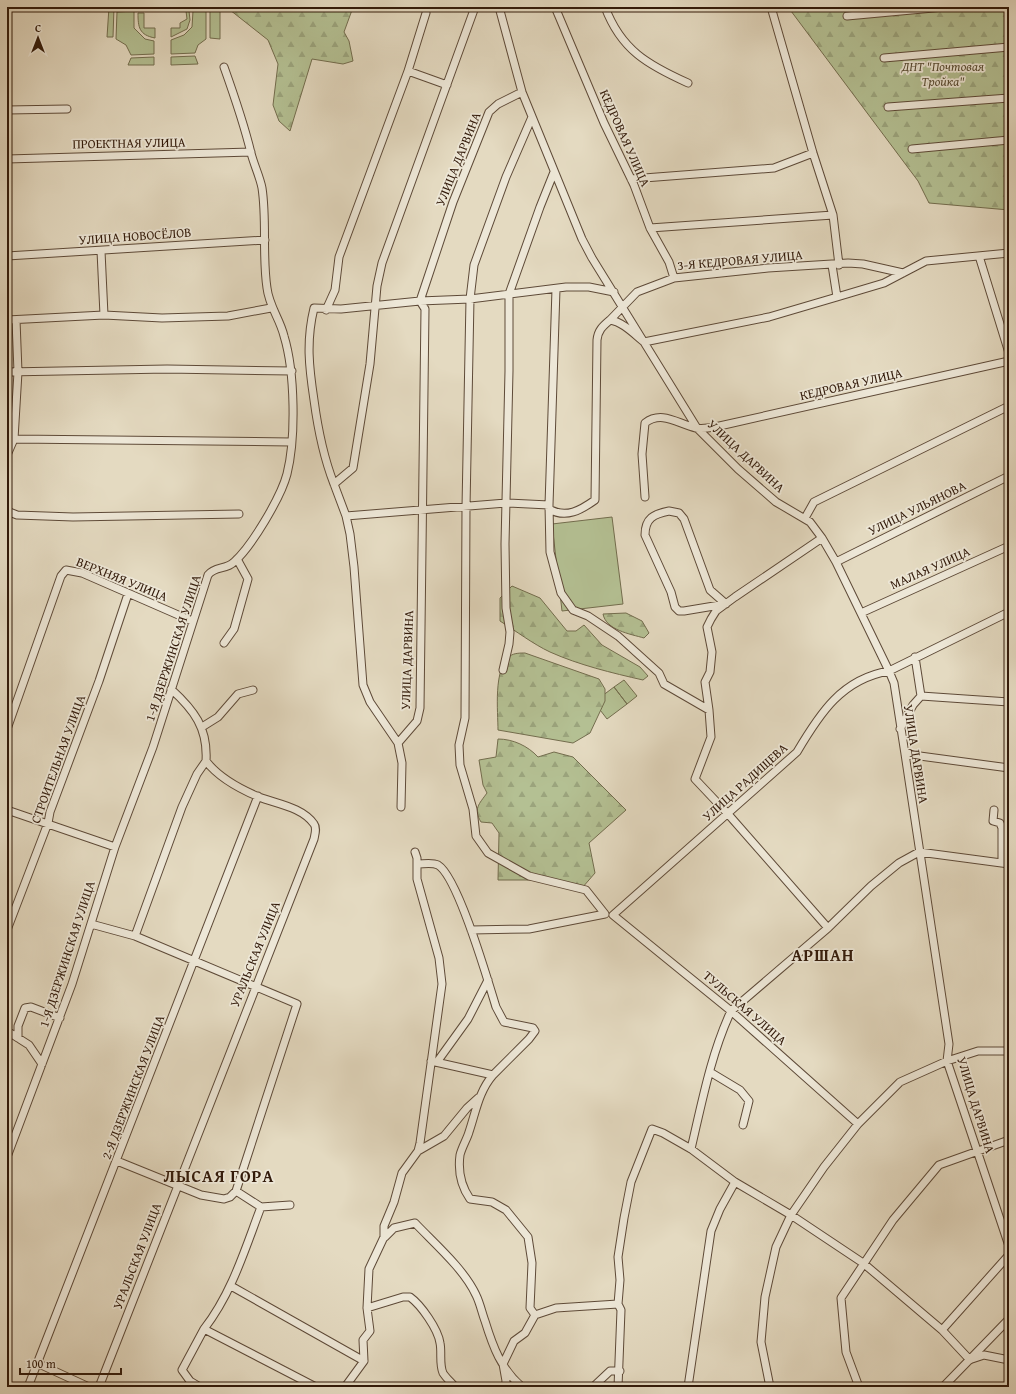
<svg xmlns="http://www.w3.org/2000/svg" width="1016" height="1394" font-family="'Gentium Book Plus',serif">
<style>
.green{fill:#b4c093;stroke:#736d4e}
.forest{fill:url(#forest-firs);stroke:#736d4e}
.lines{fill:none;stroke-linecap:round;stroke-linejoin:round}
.minor-casing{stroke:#5e4a38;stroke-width:9}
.minor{stroke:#ede7d7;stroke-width:7}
.labels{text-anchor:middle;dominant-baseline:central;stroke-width:3.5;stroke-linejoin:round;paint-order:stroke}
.park-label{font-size:13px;font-style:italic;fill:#594c33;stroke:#ede7d7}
.street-label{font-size:13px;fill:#321a0a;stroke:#ede7d7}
.district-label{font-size:17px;font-weight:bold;letter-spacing:1px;fill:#321a0a;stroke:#ede7d7}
</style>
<defs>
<pattern id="forest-firs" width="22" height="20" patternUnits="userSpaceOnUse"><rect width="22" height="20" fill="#b4c093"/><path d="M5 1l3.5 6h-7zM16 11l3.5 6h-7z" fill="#9ba47d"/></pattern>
</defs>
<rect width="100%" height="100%" fill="#e4dac1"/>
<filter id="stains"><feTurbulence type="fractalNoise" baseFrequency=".005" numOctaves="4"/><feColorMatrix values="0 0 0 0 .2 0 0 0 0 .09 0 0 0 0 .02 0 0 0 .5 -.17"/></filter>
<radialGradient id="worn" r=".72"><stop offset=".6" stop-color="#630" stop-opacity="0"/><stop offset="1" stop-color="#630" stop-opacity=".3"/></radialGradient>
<path class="green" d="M109,7H114L113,37H107Z
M210,7H220V39L210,38Z
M134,11V28L145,39L154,41V54L131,55L126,45L116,39L117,12Z
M186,11H189L190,20L187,29L171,37V28H180V23L187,19Z
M193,11H206V39L198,45L195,53L171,54V40L184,35L192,27Z
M138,13H144V28H155V38C139,35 138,27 138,13Z
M195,56L198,64L171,65V57Z
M154,57V65H128L131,58Z
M612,517L623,604L562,611L552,524Z
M624,680L637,696L627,704L614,687Z
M614,687L627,704L607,719L594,702Z"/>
<path class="forest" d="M229,7H352V10L344,32L349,41L353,61L343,64L312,59L290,131L279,121L273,105L278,64L268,40L230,10Z
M788,7H1009V210L929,203L918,181Z
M512,586L540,598L567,631H576L584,625L602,645L640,667L648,676L643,680C612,673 579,665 550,652C533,644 516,631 500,621V598Z
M626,613L642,621L649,633L644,638C630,634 606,630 603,614Z
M525,653L599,679L605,689V701L590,733L573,743L498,730C498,712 493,668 510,656C514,653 520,653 525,653Z
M498,739C513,739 528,746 538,757L554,752L573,757L626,810L589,843L595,873L582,888L548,880H498L499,833L492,823L481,822C473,809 479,804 487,793L483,785L479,760L496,757Z"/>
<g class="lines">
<g class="minor-casing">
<path id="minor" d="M475,7L382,263L377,286L370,364L353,468L334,484L346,516L350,534L354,567L363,685L370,702L398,743L417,721L420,708L425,309L420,301L453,202L489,112L498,104L522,92
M499,7L522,92L582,239L592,258L697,428L738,469L776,502L810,522L822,538L836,562L889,671L894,683L905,754L949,1044L947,1061L1009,1246
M555,7L604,123L634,185L650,228L669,262L674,278
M605,7C621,50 648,65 688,83
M771,7L813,153L833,215L839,265
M847,16L944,7
M884,58L1009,47
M408,71L447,85
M888,107L1009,98
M7,110L67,109
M912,149L1009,140
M7,159L251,152
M631,179L774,168L813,153
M650,228L833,215
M101,251L104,315
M7,256L265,240
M979,256L1009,353
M837,297L884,283L926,261L1009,253
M326,310L335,290L339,257L408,71L426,13
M7,320L104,315L162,318L228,316L271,308
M16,320L18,372L14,439L291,442
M610,320L637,292L674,278L768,268L848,263L863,264L903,273
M7,372L167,369L292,371
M7,438L14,439L7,455
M334,484C323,456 318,430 314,400C309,367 306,341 314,308L341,309L420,301L470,299L566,287H589L614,292
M645,497L642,454L645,423C662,410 678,424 696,428C702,429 709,428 715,427L1009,361
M549,505L556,289
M549,509C566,519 581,510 595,500L597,340C598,330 603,326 610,320C623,322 634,334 644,342L769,317L837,297L832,265
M7,511L17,515L73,517L239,514
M669,511L679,513L684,519L710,590L726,604L684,611H679L675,607L671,592L645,535C645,518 654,514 669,511Z
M346,516L506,503L549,505L550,552L561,593L573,610L588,616L618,636L659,673L664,684L709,710L705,682L710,672L712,652L707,627L711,619L716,611L735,597L822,538
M805,518L814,502L1009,406
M836,562L1009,476
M861,613L1009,546
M224,643L234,629L248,579L237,559
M503,670L509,644L510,632L506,608L505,544L509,371V294L540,207L554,172
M171,689C194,710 208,728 206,761
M921,696L1009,702
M709,710L711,737L695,779L728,814L828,928
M202,727L218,717L238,694L253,690
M7,729L61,576L66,570L82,573L192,621
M900,729L913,705L921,696L915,657
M398,743L402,763L401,807
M905,754L1009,768
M7,810L115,847
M994,810L993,821L1000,823L1002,828V863
M417,864C424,864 432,862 438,865C458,877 488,981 496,1007L504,1022L533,1028L535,1031L529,1039L493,1075L431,1061
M91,924L135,936L297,1004L236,1191L230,1197L224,1199L201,1195L117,1161
M7,930L48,823L50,812L99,681L128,594
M471,930L529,929L605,914L586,890L529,876L488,853L476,836L473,809L460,765L459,745L465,718L466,507L470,299L474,265L506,177L532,117
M7,1031L29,1045L42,1064
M18,1038V1026L25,1008L31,1007L60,1018
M437,1062L468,1019L488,980
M710,1072L740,1090L749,1101L743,1125
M493,1075C479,1091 476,1111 469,1132C467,1139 462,1147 460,1155C458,1170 461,1186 470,1199L492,1202L506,1210L528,1237L532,1263L530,1308L535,1315
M858,1124L731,1011L613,915L797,752C820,713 842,679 889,671L1009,612
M691,1149C702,1102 711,1054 731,1011L828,928L871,886L899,863L919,852L1009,864
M418,1151L444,1136L467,1108L478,1098
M7,1157L72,984L115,847L153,747L208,575C215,566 226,570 234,562C252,546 281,497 287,474C296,438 295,372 284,336C280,319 269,306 267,288C262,255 267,221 262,188C260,177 254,165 251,153C244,124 234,95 224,67
M236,1191L261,1207
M290,1205L261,1207C245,1249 232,1293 204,1329L316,1387
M385,1237L394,1228L415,1223C435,1244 464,1269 476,1295C480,1303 482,1313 485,1321C493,1347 501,1369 522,1387
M231,1286L364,1361
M367,1308L403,1297H410C421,1305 438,1329 440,1343C442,1352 439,1364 443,1373C446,1378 452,1383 455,1387
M942,1330L1008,1256L1009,1253
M972,1359L984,1355L1009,1360
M37,1363L89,1387
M28,1387L258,796
M99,1387L314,839C315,834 317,828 314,824C302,807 277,804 259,797C240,789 219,778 206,761L197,774L182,807L135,936
M200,1387L190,1381L182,1370L204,1329
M345,1387L364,1361L363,1340L370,1331L367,1308L369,1269L384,1237V1226L394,1202L402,1173L418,1151L420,1143L442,984L439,958L417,879V858L415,852
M505,1387L506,1381L503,1364L514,1341L525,1333L535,1315L556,1308L618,1304
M593,1387L610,1371H620
M618,1387L621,1310L618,1304L620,1280L618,1257L624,1218L631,1182L652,1129L663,1133L691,1149L735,1182L791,1215L863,1263L942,1330L970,1360
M688,1387L711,1231L720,1209L735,1182
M770,1387L761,1342L765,1297L776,1247L791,1215L824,1167L858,1124L900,1082L947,1061L978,1051H1009
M859,1387L846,1352L841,1298L893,1220L939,1165L1009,1140
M943,1387L1009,1319"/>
</g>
<use href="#minor" class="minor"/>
</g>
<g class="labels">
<g class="park-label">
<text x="943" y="66">ДНТ "Почтовая<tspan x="943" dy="15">Тройка"</tspan></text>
</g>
<g class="street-label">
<text transform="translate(625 138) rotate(66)">КЕДРОВАЯ УЛИЦА</text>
<text transform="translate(129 143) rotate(-1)">ПРОЕКТНАЯ УЛИЦА</text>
<text transform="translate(458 159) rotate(-68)">УЛИЦА ДАРВИНА</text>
<text transform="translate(135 236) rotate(-4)">УЛИЦА НОВОСЁЛОВ</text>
<text transform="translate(740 260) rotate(-5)">3-Я КЕДРОВАЯ УЛИЦА</text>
<text transform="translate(851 384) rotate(-13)">КЕДРОВАЯ УЛИЦА</text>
<text transform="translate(746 456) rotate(43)">УЛИЦА ДАРВИНА</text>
<text transform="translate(917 508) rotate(-26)">УЛИЦА УЛЬЯНОВА</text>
<text transform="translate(930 568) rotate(-24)">МАЛАЯ УЛИЦА</text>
<text transform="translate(122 579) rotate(22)">ВЕРХНЯЯ УЛИЦА</text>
<text transform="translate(173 648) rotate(-72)">1-Я ДЗЕРЖИНСКАЯ УЛИЦА</text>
<text transform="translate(407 660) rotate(-88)">УЛИЦА ДАРВИНА</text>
<text transform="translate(916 754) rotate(81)">УЛИЦА ДАРВИНА</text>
<text transform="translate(58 759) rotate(-70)">СТРОИТЕЛЬНАЯ УЛИЦА</text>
<text transform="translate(745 782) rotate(-42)">УЛИЦА РАДИЩЕВА</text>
<text transform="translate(67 954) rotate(-72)">1-Я ДЗЕРЖИНСКАЯ УЛИЦА</text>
<text transform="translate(255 954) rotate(-68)">УРАЛЬСКАЯ УЛИЦА</text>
<text transform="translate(745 1008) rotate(41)">ТУЛЬСКАЯ УЛИЦА</text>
<text transform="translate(133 1087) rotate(-69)">2-Я ДЗЕРЖИНСКАЯ УЛИЦА</text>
<text transform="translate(976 1105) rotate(73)">УЛИЦА ДАРВИНА</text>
<text transform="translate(137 1256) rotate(-69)">УРАЛЬСКАЯ УЛИЦА</text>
</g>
<g class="district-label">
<text x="823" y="954">АРШАН</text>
<text x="219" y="1175">ЛЫСАЯ ГОРА</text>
</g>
</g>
<rect width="1016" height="1394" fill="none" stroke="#e4dac1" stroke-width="24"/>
<rect x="8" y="8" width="1000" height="1378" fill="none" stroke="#321a0a" stroke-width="2"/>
<rect x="12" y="12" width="992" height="1370" fill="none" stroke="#321a0a"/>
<g transform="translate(38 38)" stroke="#ede7d7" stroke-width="3" paint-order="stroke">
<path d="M0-3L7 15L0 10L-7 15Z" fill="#321a0a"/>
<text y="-6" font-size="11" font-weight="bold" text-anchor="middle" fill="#321a0a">С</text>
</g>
<path d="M20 1368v6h101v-6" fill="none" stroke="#321a0a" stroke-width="2"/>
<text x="26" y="1368" font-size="12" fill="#321a0a" stroke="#ede7d7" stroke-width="3" paint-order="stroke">100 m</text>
<rect width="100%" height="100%" filter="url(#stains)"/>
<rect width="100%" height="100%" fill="url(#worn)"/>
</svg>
